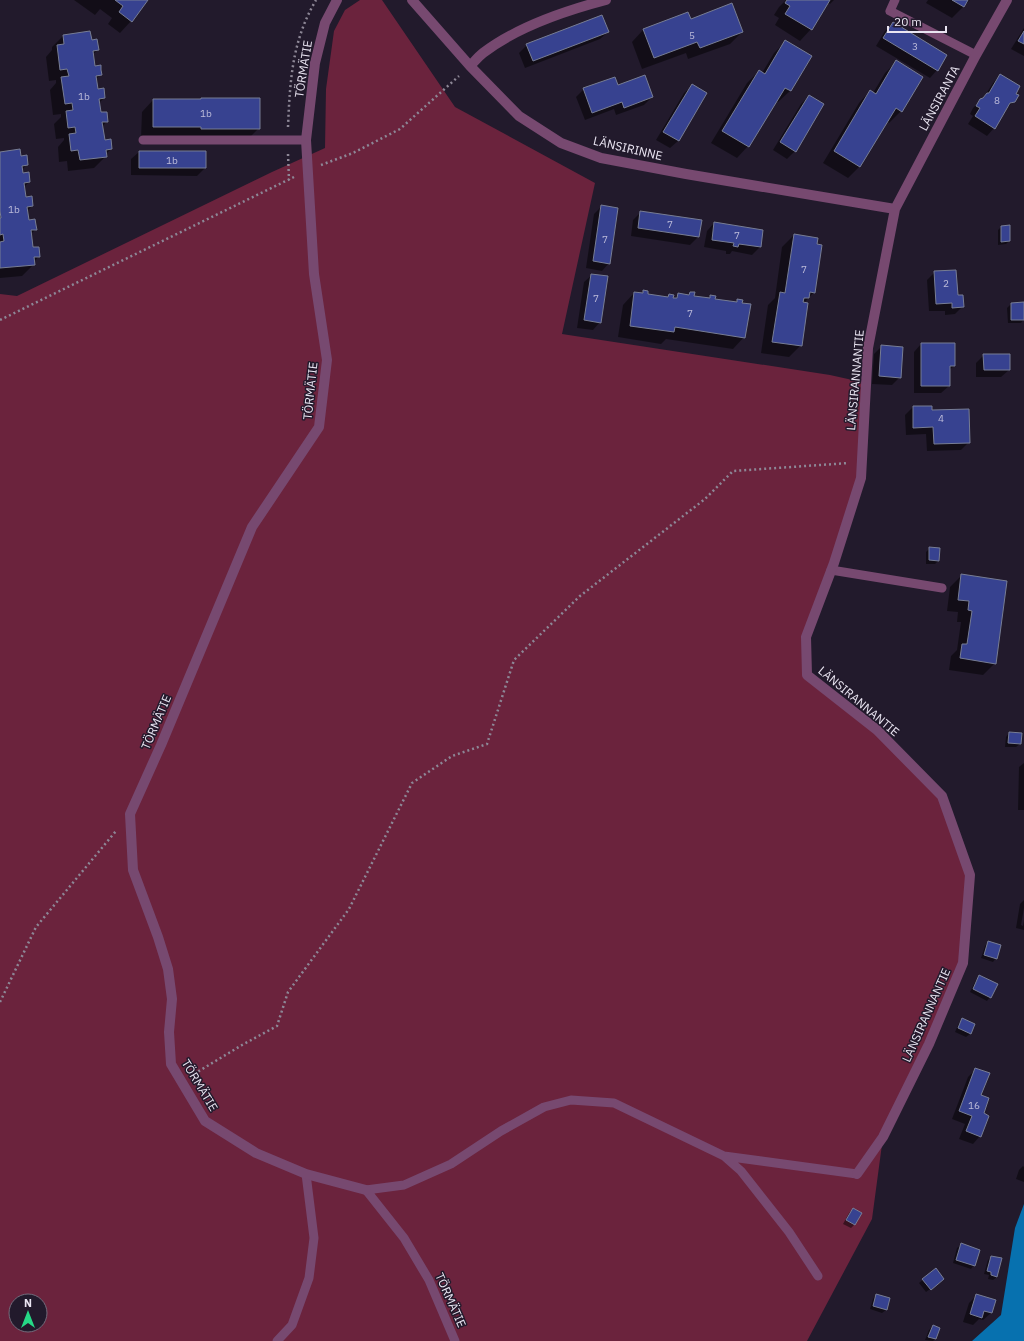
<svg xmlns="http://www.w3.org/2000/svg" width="1024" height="1341" font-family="'IBM Plex Sans',sans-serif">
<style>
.green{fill:#6b233d;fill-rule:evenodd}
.water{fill:#0771af}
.shadow{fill:#0007}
.building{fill:#374290;stroke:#777d94}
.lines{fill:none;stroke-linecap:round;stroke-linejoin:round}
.path{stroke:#8d8796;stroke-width:2.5;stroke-dasharray:2 3;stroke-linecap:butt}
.service{stroke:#774970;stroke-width:9}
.minor{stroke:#774970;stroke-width:10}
.labels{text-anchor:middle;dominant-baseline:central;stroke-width:3;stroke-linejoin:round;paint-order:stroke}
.number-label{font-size:10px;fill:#bdbcda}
.street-label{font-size:12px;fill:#eae5f2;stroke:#221a2c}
</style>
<rect width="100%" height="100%" fill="#221a2c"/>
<path class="green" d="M360,0H382L455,107L595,183L562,334L830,375L866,383L862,462L806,637L807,675L877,730L942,796L970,875L963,963L883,1137L872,1219L807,1341H0V294L17,296L272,172L325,148L326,89L334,31L345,10ZM16,1301H40V1325H16Z"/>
<path class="water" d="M1024,1204V1341H972L1001,1315L1015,1228Z"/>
<path class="shadow" d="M74,0H147L131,21L120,33L108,24L112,18L100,9L95,15Z
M786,0H834L830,4L827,3L811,29L800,41L775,25L779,18L774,15L779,7Z
M928,0H970L952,18L926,3Z
M688,13L690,20L742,32L730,44L688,59L686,53L642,69L632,42L643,30Z
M893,24L937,70L930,78L876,46L885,31Z
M1024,28V56L1011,49Z
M608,32L600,39L525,68L519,53L527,45Z
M63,36L91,41L98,50L92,55L94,67L101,74L96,79L97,90L104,98L99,103L100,113L107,121L102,127L104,141L111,149L106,154V156L94,168L68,171L67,161L59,162L58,147L64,140V138L56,139L54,124L61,117V114L53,115L50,90L56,83V80L49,81L46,57L52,50V47Z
M785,42L810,57L790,91L778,102L776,101L748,146L737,158L711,143L747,83L759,71L762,73L774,53Z
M896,62L901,111L889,123L887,121L860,166L848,178L823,163L859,103L870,91L873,93L885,73Z
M1000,75L1015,94L1014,101L1006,109L994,128L987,136L968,124L973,116L970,114L973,108L984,97L993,83Z
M617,86L652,97L644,105L616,115L614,109L585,120L576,97L584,89Z
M692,86L706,94L678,141L670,148L656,140L684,93Z
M809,96L795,151L787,159L773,150L801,104Z
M153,100L259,128L247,140L141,138L142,112Z
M139,152L205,168L197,176L131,175V159Z
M0,153L20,157L27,164L22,170V175L29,182L24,187L25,198L32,206L27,211L28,221L36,229L30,235L32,249L39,256L34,262V264L22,276L0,278Z
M602,206L609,263L602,271L586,268L594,214Z
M641,212L700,221L698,237L690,245L631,236L633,220Z
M714,223L762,230L760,247L752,255L732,251L730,254H726V251L704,247L707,231Z
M1001,227L1009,241L1006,244L998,245V230Z
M794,235L814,292L804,303L801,345L789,357L761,353L768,305L775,298L782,247Z
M935,272L963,306L955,314L945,315V311H929L927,280Z
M592,275L600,322L593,330L577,328L584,282Z
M644,291L647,295L666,298L669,295L674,299L679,294L687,296L690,293L693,296L708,299L711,296L714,300L735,303L738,300L744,337L733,349L666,339L661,344L618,337L623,305L634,293L641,294Z
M1024,303V319L1021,323H1008L1007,308L1011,304Z
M921,344L954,366L949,370V386L941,393H914V352Z
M882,346L900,377L892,385L872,384L874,354Z
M984,355L1009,370L1001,377H976V363Z
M913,407L931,411L969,442L961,450L927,451L926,434L906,435L905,415Z
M930,548L938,561L935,564H926V552Z
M962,575L995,663L983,675L949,670L951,656L957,650L961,622H957L958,612L947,611L950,587Z
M1009,733L1020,744L1016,747H1005L1006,737Z
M1024,763V810H1018L1019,767Z
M1024,900V908L1021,925L1023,926L1024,920V930L1016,928L1020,904Z
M988,942L996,958L993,962L981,958L985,946Z
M980,977L990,997L987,1001L970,992L976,980Z
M963,1019L974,1025L970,1034L966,1037L955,1032L959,1023Z
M976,1069L982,1114L980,1136L973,1144L959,1139L965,1124L952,1119L968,1077Z
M1023,1166L1024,1167V1182L1016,1179L1019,1170Z
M853,1209L861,1213L854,1225L851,1228L843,1224L849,1213Z
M961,1245L974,1265L971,1269L953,1263L957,1248Z
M991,1257L1001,1259L997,1277L993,1280L988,1279L989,1275L984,1274L988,1260Z
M936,1269L940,1282L926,1292L919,1283Z
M876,1295L886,1310L882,1313L870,1309L873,1299Z
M977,1295L995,1300L991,1313L983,1320L979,1319L973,1325L963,1322L969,1303Z
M933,1326L939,1329L935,1339L933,1341L925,1340L929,1330Z"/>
<path class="building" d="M115,0H148L132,22L119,12L123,6Z
M787,0H830L812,30L785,14L790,6L785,3Z
M952,0H968L964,7Z
M732,3L743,32L700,48L697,42L654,58L643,29L688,12L691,19Z
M602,15L609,32L533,61L526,44Z
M893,22L947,55L938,71L883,38Z
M90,31L92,40L97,39L99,50L93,51L95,66L101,65V70L102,75L96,76L98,89L104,88L105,98L99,99L101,112H107L108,122H102L105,140L111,139L112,149L106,150L107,157L80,160L78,150L71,151L69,134L76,133L75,127L68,128L66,111L73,110L72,103L65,104L61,77L69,76L67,69L60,70L57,45L64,44L63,35Z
M1024,31V44L1018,41Z
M785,40L812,56L791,91L785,88L749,147L722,131L759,70L765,74Z
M896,60L923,77L902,112L896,108L860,167L834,151L870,90L876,94Z
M1000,74L1020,86L1016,94L1019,95L1015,102L1010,103L995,129L975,116L980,108L976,106L980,99L983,98L987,93H989Z
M645,75L653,97L624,108L622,102L592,113L583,88L615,77L618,85Z
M692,84L707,93L679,141L663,132Z
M809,95L824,104L796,152L780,142Z
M201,98H260V129H201V127H153V99H201Z
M20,149L21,156L27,155L28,165L22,166L23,173L29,172L30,182L24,183L26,197L32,196L33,206L27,207L29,220L35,219L36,225L37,230H31L33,247H39L40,257H34L35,265L0,268V242L4,241L3,234L0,235V218H1L0,211V152Z
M139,151H206V168H139Z
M601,205L618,208L610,264L593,261Z
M640,211L702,220L699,237L638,228Z
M714,222L763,230L761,247L739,244L738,247L733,246L734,243L712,240Z
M1010,225V241L1001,242V226Z
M794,234L818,238L817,244L822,245L815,293L810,292L809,298H804L803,302L808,303L802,346L772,342L780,292L785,293Z
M956,270L958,295H963L964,307L952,308V303L936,304L934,271Z
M591,274L608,276L601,323L584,320Z
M643,290L648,291V294L668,297L669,294L674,295L673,298H677L678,293L689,295L690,292H695L694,296L710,298V295L716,296L715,299L737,302V299L743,300L742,303L751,304L745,338L675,327L674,332L630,326L634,292L643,293Z
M1024,302V320H1011V303Z
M921,343H955V366H950V386H921Z
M881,345L903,347L901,378L879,376Z
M983,354H1010V370H984Z
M913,406H932V410L969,409L970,443L934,444L933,427L913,428Z
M929,547L940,548L939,561L929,560Z
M961,574L1007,581L996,664L960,658L962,644H967L972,611L968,610L969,601L958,600Z
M1009,732L1022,733L1021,744L1008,743Z
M988,941L1001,945L997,959L984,955Z
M979,975L998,984L991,998L973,989Z
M962,1018L975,1024L971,1034L958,1028Z
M975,1068L990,1073L981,1095L989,1098L984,1113L989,1116L981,1137L966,1131L972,1116L959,1111Z
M853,1208L862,1213L855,1225L846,1220Z
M961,1243L980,1250L975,1266L956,1260Z
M991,1256L1002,1258L997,1277L991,1275V1272L987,1271Z
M936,1268L944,1279L931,1290L922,1279Z
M876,1294L890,1298L887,1310L873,1306Z
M976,1294L996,1300L992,1313L984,1311L982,1318L970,1314Z
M933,1325L940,1328L936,1339L928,1337Z"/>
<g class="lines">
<path class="path" d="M288,127C290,80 292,41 316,0
M288,154L289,180
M321,165L353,153L400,129L459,76
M0,320L294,177
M0,1002L36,927L116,831
M194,1074L242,1045L277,1026L288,992L349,909L412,783L452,756L487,744L514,660L580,596L705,499L733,471L849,463"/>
<path class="service" d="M895,0L890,11L976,55
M143,140H306
M831,570L942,588
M724,1156L857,1174
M366,1190L404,1185L451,1164L501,1131L544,1107L571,1100L614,1103L724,1156L741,1171L789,1232L818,1276
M366,1190L404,1238L429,1280L455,1341
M277,1341L292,1325L309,1278L314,1238L306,1174"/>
<path class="minor" d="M337,0L325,23L315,63L306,140L314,274L327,360L319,427L252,527L161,745L130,814L133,870L158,937L168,969L172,999L169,1032L171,1064L205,1121L256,1153L306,1174L366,1190
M412,0L470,66L519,116L561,143L601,158L686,174L895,209
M470,66C474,62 478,57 483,53C517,27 564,11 606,0
M857,1174L883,1137L929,1044L963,963L970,875L942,796L877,730L807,675L806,637L834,563L861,478L868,348L895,209L976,55L1007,0"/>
</g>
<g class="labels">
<g class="number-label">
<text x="692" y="35">5</text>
<text x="915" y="46">3</text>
<text x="84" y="96">1b</text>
<text x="997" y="100">8</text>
<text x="206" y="113">1b</text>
<text x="172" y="160">1b</text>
<text x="14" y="209">1b</text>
<text x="670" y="224">7</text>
<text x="737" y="235">7</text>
<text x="605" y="239">7</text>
<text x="804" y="269">7</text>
<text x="946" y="283">2</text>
<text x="596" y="298">7</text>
<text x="690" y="313">7</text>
<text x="941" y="418">4</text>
<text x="974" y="1105">16</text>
</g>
<g class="street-label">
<text transform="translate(303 69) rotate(-81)">TÖRMÄTIE</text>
<text transform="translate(939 98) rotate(-62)">LÄNSIRANTA</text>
<text transform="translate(628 148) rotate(13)">LÄNSIRINNE</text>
<text transform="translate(855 380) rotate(-85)">LÄNSIRANNANTIE</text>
<text transform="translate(310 391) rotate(-84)">TÖRMÄTIE</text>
<text transform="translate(859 701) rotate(40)">LÄNSIRANNANTIE</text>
<text transform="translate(156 722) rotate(-67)">TÖRMÄTIE</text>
<text transform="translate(926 1015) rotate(-66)">LÄNSIRANNANTIE</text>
<text transform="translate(200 1085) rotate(59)">TÖRMÄTIE</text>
<text transform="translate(451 1300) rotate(66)">TÖRMÄTIE</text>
</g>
</g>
<g transform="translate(28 1313)"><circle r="19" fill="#221a2c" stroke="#726b7b"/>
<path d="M0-3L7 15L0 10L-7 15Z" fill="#26d886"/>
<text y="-6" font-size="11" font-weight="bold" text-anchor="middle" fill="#eae5f2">N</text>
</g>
<path d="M888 26v6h58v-6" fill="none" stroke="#eae5f2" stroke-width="2"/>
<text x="894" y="26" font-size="12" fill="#eae5f2" stroke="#221a2c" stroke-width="3" paint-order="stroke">20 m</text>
</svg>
